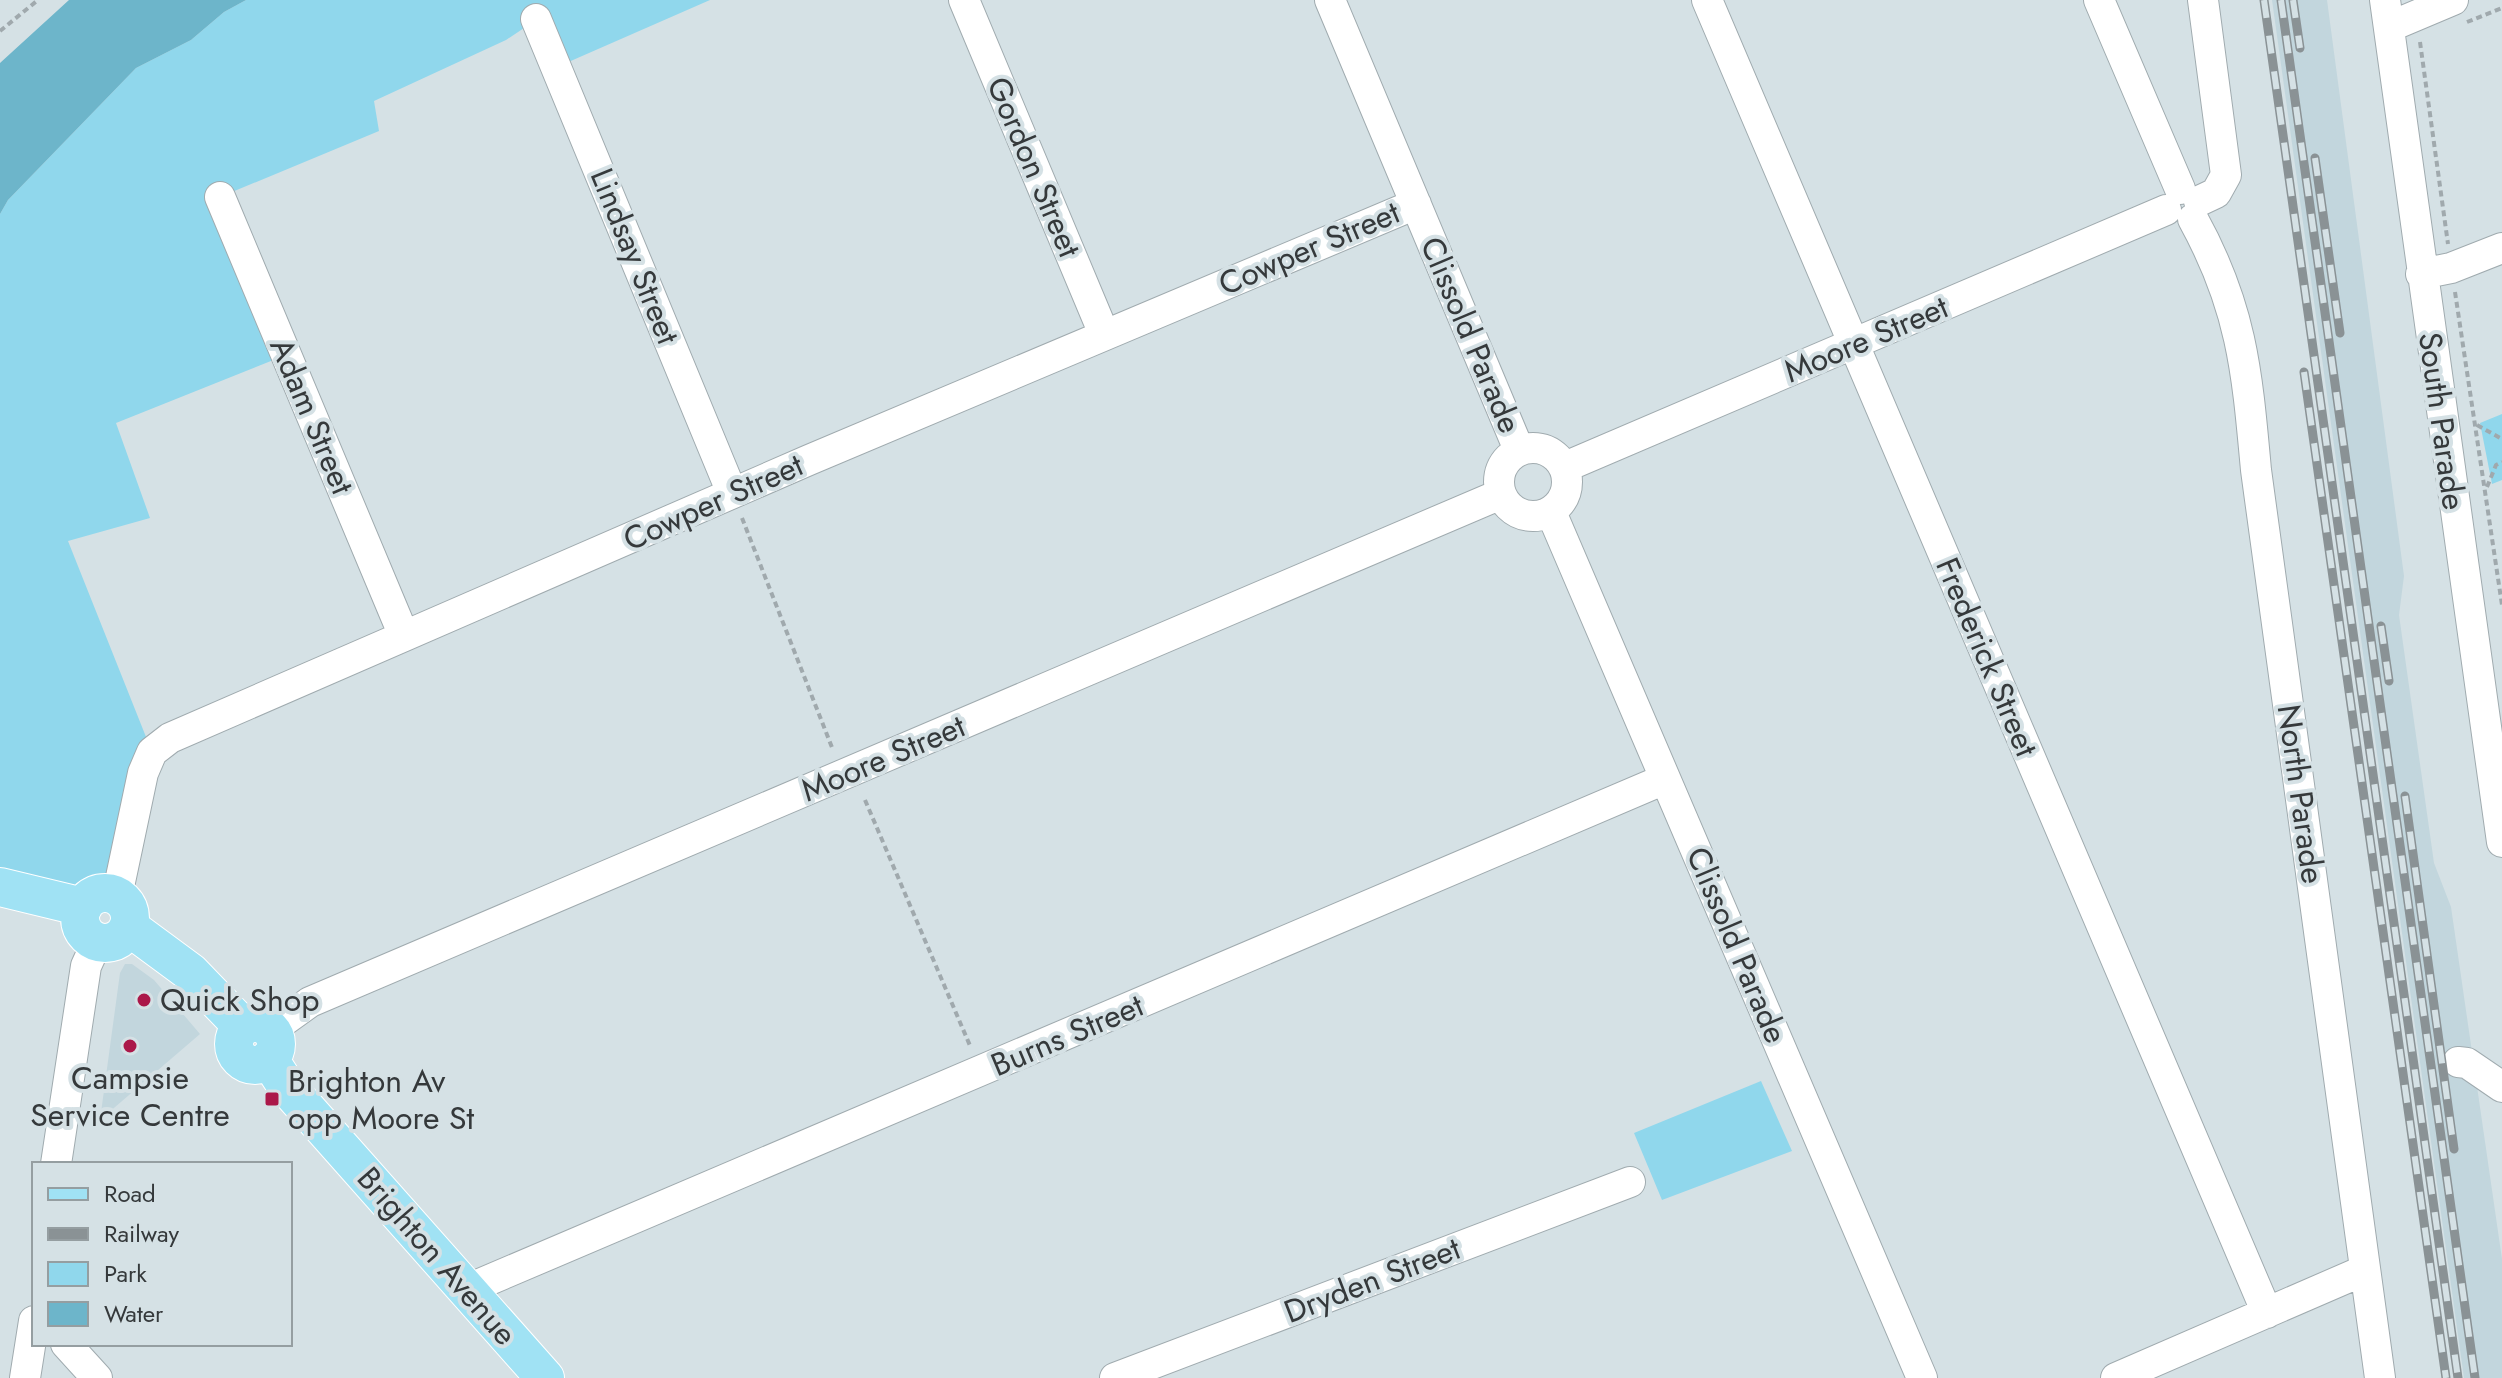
<svg xmlns="http://www.w3.org/2000/svg" width="2502" height="1378" font-family="Jost,sans-serif">
<style>
.built{fill:#c2d6dd}
.green{fill:#90d7ec}
.water{fill:#6db5ca}
.lines{fill:none;stroke-linecap:round;stroke-linejoin:round}
.minor-casing{stroke:#a0abaf;stroke-width:32}
.major-casing{stroke:#fff;stroke-width:40}
.path{stroke:#a0a9ad;stroke-width:4;stroke-dasharray:6 4;stroke-linecap:butt}
.minor{stroke:#fff;stroke-width:30}
.major{stroke:#a0e2f4;stroke-width:38}
.rail-casing{stroke:#8a9295;stroke-width:9}
.rail{stroke:#d5e1e5;stroke-width:6;stroke-dasharray:18;stroke-linecap:butt}
.poi-dot{fill:#ab1849;stroke:#d5e1e5;stroke-width:3}
.labels{text-anchor:middle;dominant-baseline:central;stroke-width:8;stroke-linejoin:round;paint-order:stroke}
.street-label{font-size:32px;fill:#35393b;stroke:#d5e1e5}
.poi-label{font-size:32px;fill:#35393b;stroke:#d5e1e5;text-anchor:start}
</style>
<rect width="100%" height="100%" fill="#d5e1e5"/>
<path class="built" d="M2272,0H2327L2404,576L2399,615L2434,863L2451,907L2502,1259V1378H2464Z
M125,964H132L154,980L200,1034L100,1120L120,973Z"/>
<path class="green" d="M246,0H710L557,67L536,20L506,40L374,101L379,131L220,197L286,355L116,423L150,518L68,541L152,752L104,893L0,887V214L8,200L136,68L191,40L224,12Z
M2502,414V480L2492,484L2480,423Z
M1761,1081L1792,1151L1662,1200L1634,1133Z"/>
<path class="water" d="M69,0H246L224,12L191,40L136,68L8,200L0,214V63Z"/>
<g class="lines">
<g class="minor-casing">
<path id="minor" d="M964,0L1104,334
M1330,0L1519,450
M1707,0L2267,1313
M2099,0L2180,189
M2385,0L2502,842
M536,19L732,493
M2389,27L2453,0
M220,197L404,636
M2199,201L2216,193L2226,175L2203,0
M2193,219C2242,308 2247,371 2256,470L2380,1378
M2421,274L2451,268L2502,248
M1499 482a34 34 0 1 1 68 0a34 34 0 1 1-68 0Z
M1565,467L2166,210
M1551,512L1922,1378
M117,896L143,773L152,752L170,738L809,460L1416,204
M271,1030L310,1002L1501,494
M2458,1062L2467,1063L2502,1087
M56,1164L86,966L97,942
M468,1289L1665,779
M66,1344L97,1378
M25,1378L34,1321
M1115,1378L1630,1182
M2116,1378L2365,1270"/>
</g>
<g class="major-casing">
<path id="major" d="M0,887L83,907
M80 918a25 25 0 1 1 50 0a25 25 0 1 1-50 0Z
M129,927L190,972L243,1027
M234 1044a21 21 0 1 1 42 0a21 21 0 1 1-42 0Z
M269,1059L287,1087L545,1378"/>
</g>
<path class="path" d="M2467,22L2502,8
M0,31L38,0
M2420,42L2448,244
M2455,292L2502,605
M2477,425L2502,439
M2487,487L2496,465L2502,462
M742,518L833,750
M865,800L971,1048"/>
<use href="#minor" class="minor"/>
<use href="#major" class="major"/>
<g class="rail-casing">
<path id="rail" d="M2264,0L2458,1378
M2281,0L2475,1378
M2293,0L2300,48
M2315,158L2340,333
M2304,372L2446,1378
M2381,626L2389,681
M2405,796L2454,1149"/>
</g>
<use href="#rail" class="rail"/>
</g>
<g class="poi-dot">
<circle cx="144" cy="1000" r="8"/>
<circle cx="130" cy="1046" r="8"/>
<rect x="264" y="1091" width="16" height="16" rx="4"/>
</g>
<g class="labels">
<g class="street-label">
<text transform="translate(1034 167) rotate(67)">Gordon Street</text>
<text transform="translate(1309 248) rotate(-23)">Cowper Street</text>
<text transform="translate(635 256) rotate(68)">Lindsay Street</text>
<text transform="translate(1471 335) rotate(67)">Clissold Parade</text>
<text transform="translate(1866 339) rotate(-23)">Moore Street</text>
<text transform="translate(312 416) rotate(67)">Adam Street</text>
<text transform="translate(2442 421) rotate(82)">South Parade</text>
<text transform="translate(713 502) rotate(-24)">Cowper Street</text>
<text transform="translate(1987 657) rotate(67)">Frederick Street</text>
<text transform="translate(883 758) rotate(-23)">Moore Street</text>
<text transform="translate(2301 794) rotate(82)">North Parade</text>
<text transform="translate(1737 945) rotate(67)">Clissold Parade</text>
<text transform="translate(1067 1035) rotate(-23)">Burns Street</text>
<text transform="translate(437 1256) rotate(49)">Brighton Avenue</text>
<text transform="translate(1372 1280) rotate(-21)">Dryden Street</text>
</g>
<g class="poi-label">
<text x="160" y="1000">Quick Shop</text>
<text x="130" y="1078" text-anchor="middle">Campsie<tspan x="130" dy="37">Service Centre</tspan></text>
<text x="288" y="1081">Brighton Av<tspan x="288" dy="37">opp Moore St</tspan></text>
</g>
</g>
<rect x="32" y="1162" width="260" height="184" fill="#d5e1e5" stroke="#959ea1" stroke-width="2"/>
<rect x="48" y="1188" width="40" height="12" fill="#a0e2f4" stroke="#959ea1" stroke-width="2"/>
<text x="104" y="1202" font-size="24" fill="#35393b">Road</text>
<rect x="48" y="1228" width="40" height="12" fill="#8a9295" stroke="#959ea1" stroke-width="2"/>
<text x="104" y="1242" font-size="24" fill="#35393b">Railway</text>
<rect x="48" y="1262" width="40" height="24" fill="#90d7ec" stroke="#959ea1" stroke-width="2"/>
<text x="104" y="1282" font-size="24" fill="#35393b">Park</text>
<rect x="48" y="1302" width="40" height="24" fill="#6db5ca" stroke="#959ea1" stroke-width="2"/>
<text x="104" y="1322" font-size="24" fill="#35393b">Water</text>
</svg>
